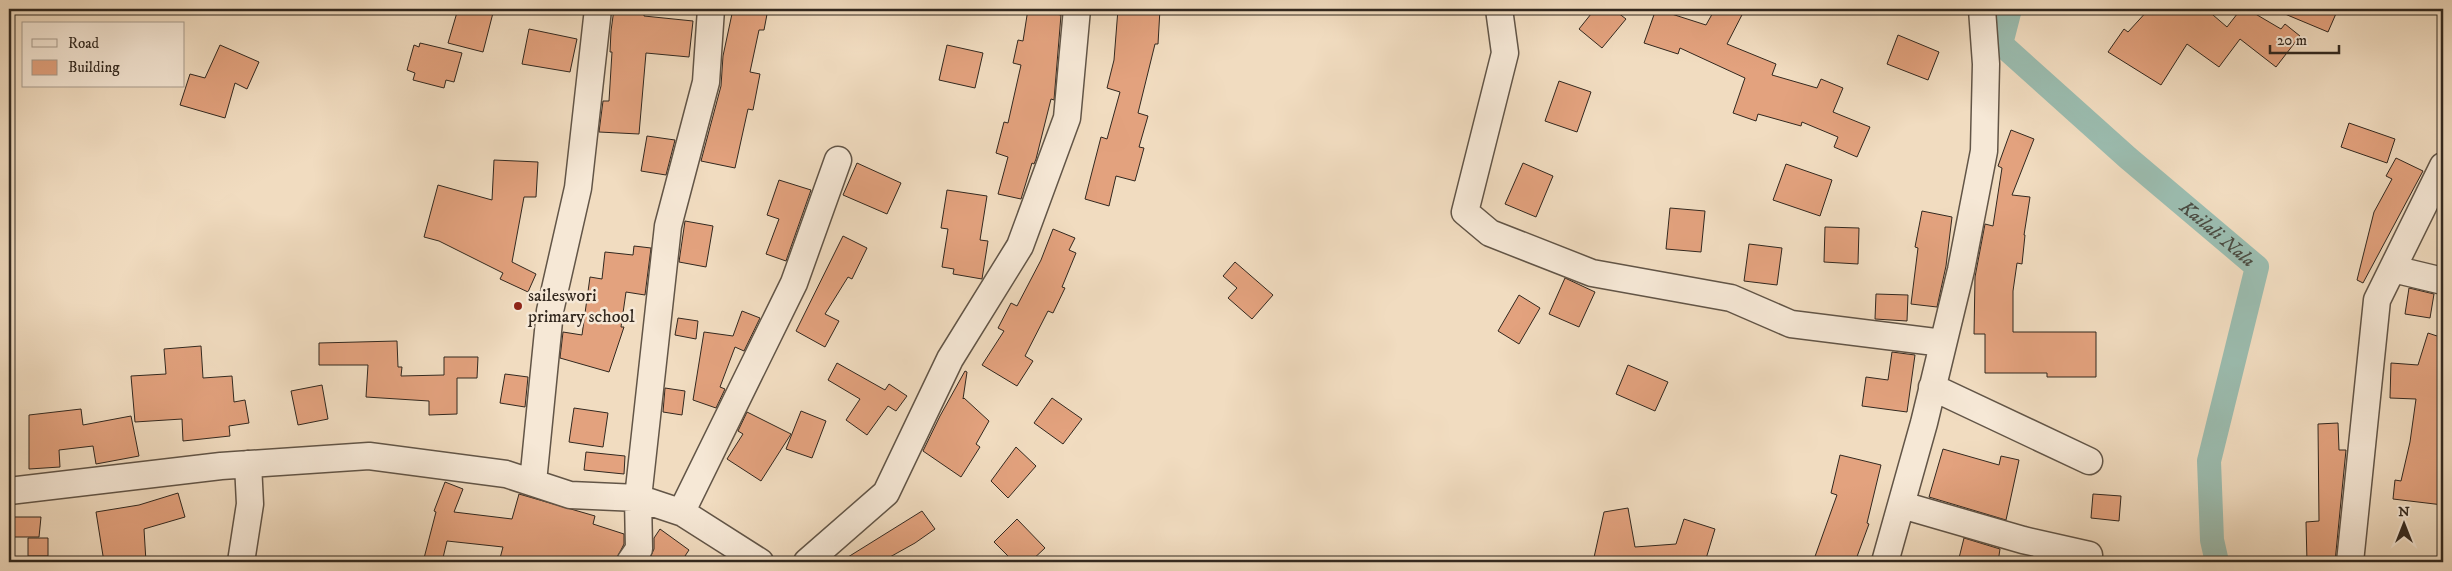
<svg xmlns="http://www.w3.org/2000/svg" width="2452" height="571" font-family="'IM FELL DW Pica',serif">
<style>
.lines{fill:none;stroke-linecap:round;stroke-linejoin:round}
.canal{stroke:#9bbcaf;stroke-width:24}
.building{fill:#e3a27e;stroke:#32281f}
.minor-casing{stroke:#625547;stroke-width:29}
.minor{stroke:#f6e8d6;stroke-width:26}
.poi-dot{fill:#8f2418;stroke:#f6e8d6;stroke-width:2}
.labels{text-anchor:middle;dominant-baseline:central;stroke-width:5;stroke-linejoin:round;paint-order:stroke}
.poi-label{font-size:18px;fill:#32281f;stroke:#f6e8d6;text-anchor:start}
.water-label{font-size:19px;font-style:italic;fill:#4c4d43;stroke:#f6e8d6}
</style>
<rect width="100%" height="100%" fill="#f1dcc0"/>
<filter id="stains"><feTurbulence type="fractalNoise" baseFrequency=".004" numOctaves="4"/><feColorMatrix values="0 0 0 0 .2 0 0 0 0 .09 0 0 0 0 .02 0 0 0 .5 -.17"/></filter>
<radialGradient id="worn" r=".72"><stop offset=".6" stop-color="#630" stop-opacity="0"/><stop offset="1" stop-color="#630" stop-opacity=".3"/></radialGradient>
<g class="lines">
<path class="canal" id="s1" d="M2010,9L2001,44L2128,158L2257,267L2209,461L2212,540L2217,562"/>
</g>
<path class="building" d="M458,9H494L483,52L448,43Z
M614,9H644V16L693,21L689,57L646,53L639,134L599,132L603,101H609L612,52H610L611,31Z
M733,9H768L764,30H759L750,72L760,74L753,110L748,109L735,168L701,161L721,86L723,56Z
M1028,9L1061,15L1054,100L1051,99L1036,159L1034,164L1032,163L1021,199L998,194L1008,157L996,153L1004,122L1008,123L1021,65L1013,63L1018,40L1023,41Z
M1118,9H1160L1158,44H1155L1138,113L1148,116L1139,147L1144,148L1135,181L1116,176L1109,206L1085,199L1101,137L1107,139L1120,92L1107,88L1114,60Z
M1595,9H1613L1626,19L1602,48L1579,29Z
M1656,9L1706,25L1715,9H1745L1727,44L1776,64L1772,75L1817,88L1821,79L1843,88L1833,112L1870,127L1857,157L1834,147L1838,137L1802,122L1801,126L1758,114L1756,121L1733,113L1745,78L1680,48L1678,54L1644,43Z
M2149,9H2206L2227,27L2241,9H2247L2281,29L2285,24L2300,36L2276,67L2240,39L2219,67L2187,44L2161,85L2108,52L2124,29L2128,32Z
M2273,9H2338L2328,32Z
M529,29L577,39L570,72L522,64Z
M1898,35L1939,52L1928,80L1887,64Z
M420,43L462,53L454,82L446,80L444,88L413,80L415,73L407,70L414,45L419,47Z
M220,45L259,62L247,89L235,83L225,118L180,105L190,74L205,78Z
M947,45L983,53L975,88L939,80Z
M1559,81L1591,92L1577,132L1545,121Z
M2349,123L2395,139L2387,163L2341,147Z
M2011,130L2034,139L2012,195L2030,197L2024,235H2025L2022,264L2017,263L2013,291V332H2096V377H2047V373H1985V334H1974L1975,277L1985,224L1993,226L2002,168L1998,166Z
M647,136L675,140L666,175L641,171Z
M2396,158L2423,171L2363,283L2357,280L2374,212L2392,179L2386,176Z
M494,160L538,162L536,197H524L512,262L536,274L528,292L500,279L503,273L439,241L424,237L438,185L492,200Z
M857,163L901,183L887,214L843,195Z
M1523,163L1553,176L1536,217L1505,204Z
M1786,164L1832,180L1820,216L1773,200Z
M779,180L811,190L786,261L766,254L779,219L767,215Z
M947,190L987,196L980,240L988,241L982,279L953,274L954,269L942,267L948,229L941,228Z
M1670,208L1705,211L1701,252L1666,249Z
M1922,211L1952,217L1946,266L1937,307L1911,304L1918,248L1915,247Z
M685,221L713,226L706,267L679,262Z
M1825,227L1859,228L1858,264L1824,262Z
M1053,229L1075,238L1069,250L1076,253L1062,287L1065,288L1053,313L1048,311L1025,356L1033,361L1017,386L982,365L1004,331L998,328L1011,303L1017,306L1041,260Z
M843,236L867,248L852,279L848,277L825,314L839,321L825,347L796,331Z
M1749,244L1782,248L1777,285L1744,281Z
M634,246L651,248L645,295L626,292L621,327H624L609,372L560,358L563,332L582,335L590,277L602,279L605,252L633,255Z
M1235,262L1273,295L1252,319L1228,298L1237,288L1223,276Z
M1565,278L1595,292L1579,327L1549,314Z
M2409,288L2434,294L2430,318L2405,314Z
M1876,294L1908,295L1907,321L1875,319Z
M1519,295L1540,308L1519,344L1498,331Z
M742,311L760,318L744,351L735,347L720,387L725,389L716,408L693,400L704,332L733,336Z
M678,318L698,321L696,339L675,335Z
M2428,333L2443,338V505L2393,499L2395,480L2401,481L2410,442L2416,399L2390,398L2391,363L2418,365Z
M397,341L398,367H402L401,376L444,375V357H478L477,378H457V414L429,415V401L366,397L368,365H319V343Z
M201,346L203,378L232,376L234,402L245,400L249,423L229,426L230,436L183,441L182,419L135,422L131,376L166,374L164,349Z
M1892,352L1915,355L1907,412L1862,406L1866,377L1888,380Z
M837,363L885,390L889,384L907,396L896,411L888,406L867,435L846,420L860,399L828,380Z
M1628,365L1668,382L1655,411L1616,394Z
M965,371L967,372L963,399L964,398L989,421L976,444L980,447L961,477L923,451L940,416Z
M505,374L528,377L525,407L500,403Z
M322,385L328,419L298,425L291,391Z
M665,388L685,391L682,415L663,412Z
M1052,398L1082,419L1063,444L1034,423Z
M574,408L608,413L603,447L569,442Z
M81,409L83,425L131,416L139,456L96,464L93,446L59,450L60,467L29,469V415Z
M801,411L826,421L812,458L786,449Z
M747,412L791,434L761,481L727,459L743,434L738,431Z
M2338,423L2339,450H2346L2335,562H2307L2306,522L2319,521L2318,424Z
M1016,447L1036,466L1008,498L991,481Z
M1943,449L1999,465L2001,456L2019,460L2006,520L1929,497Z
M586,452L625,456L624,474L584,470Z
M1840,455L1881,465L1867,523L1869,524L1855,562H1813L1837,495L1831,493Z
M445,482L463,489L454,512L512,519L519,494L595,516L593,524L624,534V544L615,562H499L503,547L447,541L442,562H423L436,512L434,511Z
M178,493L185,517L144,529L146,562H104L96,512L139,505Z
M2093,494L2121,496L2119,521L2091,518Z
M1628,508L1635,547L1676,544L1684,519L1715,529L1705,562H1593L1604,512Z
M922,511L935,529L915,543L881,562H840Z
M9,517H41L39,537H9Z
M1017,519L1045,548L1030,562H1014L994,542Z
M660,529L689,550L685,556L695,559V562H648L654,549V538Z
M28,538H48V556H28Z
M1964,538L2000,549L1998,562H1958Z"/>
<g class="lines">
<g class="minor-casing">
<path id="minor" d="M1499,9L1505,53L1465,212L1490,233L1592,273L1731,298L1791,324L1943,343
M2393,269L2443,281
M1932,387L2089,461
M533,482L550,311L578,188L598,9
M9,491L221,466L369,456L506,474L570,495L638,498L683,513L760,562
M1902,505L2023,540L2089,555
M683,513L684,507L794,283L838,160
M241,562L250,504L248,464
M630,562L639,549L638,498L668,226L706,82L711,9
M807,562L886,493L950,359L1020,246L1067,118L1077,9
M1885,562L1924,423L1961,270L1984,151L1986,64L1982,9
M2350,562L2377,300L2443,166"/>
</g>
<use href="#minor" class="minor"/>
</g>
<circle class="poi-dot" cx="518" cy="306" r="5"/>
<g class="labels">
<g class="poi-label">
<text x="528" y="296">saileswori<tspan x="528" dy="21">primary school</tspan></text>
</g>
<g class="water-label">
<text stroke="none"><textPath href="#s1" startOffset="324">Kailali Nala</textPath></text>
</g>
</g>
<rect width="2452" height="571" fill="none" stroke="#f1dcc0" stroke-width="30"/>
<rect x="10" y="10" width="2432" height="551" fill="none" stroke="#32281f" stroke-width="2.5"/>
<rect x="15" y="15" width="2422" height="541" fill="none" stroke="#32281f"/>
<rect x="22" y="22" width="162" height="65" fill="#f6e8d6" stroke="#a89b8d"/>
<rect x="32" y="39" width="25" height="8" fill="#f6e8d6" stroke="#a89b8d"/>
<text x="68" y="48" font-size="15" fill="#32281f">Road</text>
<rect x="32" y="60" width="25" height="15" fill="#e3a27e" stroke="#a89b8d"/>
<text x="68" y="72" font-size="15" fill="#32281f">Building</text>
<g transform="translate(2404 524)" stroke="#f6e8d6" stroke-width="4" paint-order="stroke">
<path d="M0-4L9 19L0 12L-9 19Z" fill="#32281f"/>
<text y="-8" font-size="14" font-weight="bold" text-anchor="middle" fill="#32281f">N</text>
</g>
<path d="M2270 45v8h69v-8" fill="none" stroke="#32281f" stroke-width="2.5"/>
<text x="2277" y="45" font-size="15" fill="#32281f" stroke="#f6e8d6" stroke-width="4" paint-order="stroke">20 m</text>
<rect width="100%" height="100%" filter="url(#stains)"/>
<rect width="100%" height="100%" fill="url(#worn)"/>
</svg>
